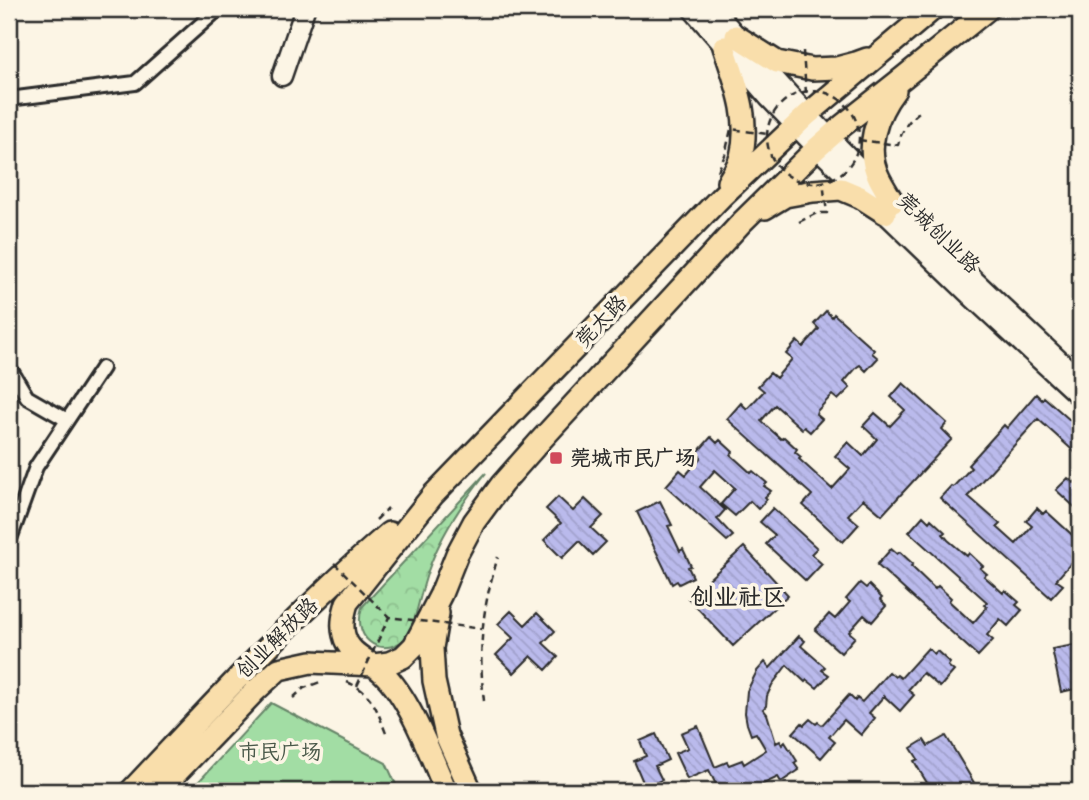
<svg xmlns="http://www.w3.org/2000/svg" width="1089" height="800" font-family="Sriracha,'LXGW WenKai TC',sans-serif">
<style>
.forest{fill:url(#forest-crowns);stroke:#668468;stroke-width:2}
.park{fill:#a2dda4;stroke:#668468;stroke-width:2}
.building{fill:url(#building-back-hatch);stroke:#2b2b2b;stroke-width:2}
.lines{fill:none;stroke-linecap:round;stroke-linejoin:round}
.street-casing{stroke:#2b2b2b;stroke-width:18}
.secondary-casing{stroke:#2b2b2b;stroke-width:23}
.primary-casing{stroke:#2b2b2b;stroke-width:26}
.path{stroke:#2b2b2b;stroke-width:2.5;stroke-dasharray:7 5;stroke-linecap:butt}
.street{stroke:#fcf5e5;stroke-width:12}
.secondary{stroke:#fcf5e5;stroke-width:18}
.primary{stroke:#f9deab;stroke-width:21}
.path-bridge{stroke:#2b2b2b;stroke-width:2.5;stroke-dasharray:7 5;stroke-linecap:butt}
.poi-dot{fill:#d1495b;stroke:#fcf5e5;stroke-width:2.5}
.labels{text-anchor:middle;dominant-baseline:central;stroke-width:7;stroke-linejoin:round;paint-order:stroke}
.street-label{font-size:21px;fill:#2b2b2b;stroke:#fcf5e5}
.poi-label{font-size:21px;font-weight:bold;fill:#2b2b2b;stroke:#fcf5e5;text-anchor:start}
.park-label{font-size:21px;fill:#495849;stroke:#fcf5e5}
.quarter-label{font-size:24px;font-weight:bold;fill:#2b2b2b;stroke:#fcf5e5}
</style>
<defs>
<pattern id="forest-crowns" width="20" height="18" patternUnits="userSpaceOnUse" patternTransform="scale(1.75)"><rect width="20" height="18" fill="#a2dda4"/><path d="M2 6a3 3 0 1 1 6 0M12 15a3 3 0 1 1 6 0" fill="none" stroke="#8cbe8d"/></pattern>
<pattern id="building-back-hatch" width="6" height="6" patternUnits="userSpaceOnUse" patternTransform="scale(1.75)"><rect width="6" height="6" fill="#babaec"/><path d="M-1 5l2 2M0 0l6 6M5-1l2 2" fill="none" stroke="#a0a0cb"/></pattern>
</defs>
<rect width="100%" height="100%" fill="#fcf5e5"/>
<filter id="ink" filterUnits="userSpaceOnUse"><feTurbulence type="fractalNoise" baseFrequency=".0143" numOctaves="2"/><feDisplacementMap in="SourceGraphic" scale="14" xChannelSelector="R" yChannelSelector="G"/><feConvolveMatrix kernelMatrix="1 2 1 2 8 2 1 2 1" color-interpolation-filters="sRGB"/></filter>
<g filter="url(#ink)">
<path class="forest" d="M486,473C462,503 441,534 428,571C421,591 417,613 410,634C386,662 351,642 362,607Z"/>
<path class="park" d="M271,703L386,763L399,791H190Z"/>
<path class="building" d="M826,311L832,317L834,314L874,350L872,353L878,358L866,371L860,365L857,367L844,382L850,388L838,400L832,395L817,411L816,414L822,419L810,432L804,427L802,429L775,405L761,421L781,439L784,437L797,449L795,452L801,457L799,459L832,489L850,469L835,456L848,442L863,456L877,439L863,426L875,413L890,426L905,410L891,397L903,383L947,423L942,429L952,439L882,515L863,499L848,515L859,524L843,542L803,505L812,495L727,419L741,403L747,409L764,391L758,386L770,373L776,378L792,359L786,354L797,341L803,347L819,329L814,324Z
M1036,394L1042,400L1044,397L1080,429V457L1038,419L968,496L1000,524L997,527L1016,544L1032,526L1026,521L1037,508L1043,514L1046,511L1080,542V570L1072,562L1056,580L1063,585L1051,598L940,498L951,486L953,487L971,468L968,465L1004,425L1007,428Z
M711,437L717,443L720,440L733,452L731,455L751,473L753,471L767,483L764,486L771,491L765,497L767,499L758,509L750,501L735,516L721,504L735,488L715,470L700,487L725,510L717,519L733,536L727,541L666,486L680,470L686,475L701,457L697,453Z
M1080,476V512L1056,490L1068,478L1074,483Z
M558,497L573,511L585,499L603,516L591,528L606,542L593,555L579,541L562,558L544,540L561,523L546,509Z
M660,501L672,525L668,526L680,551L683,549L691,566L688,567L693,577L679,584L677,581L672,584L637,512Z
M773,508L817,548L811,554L822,564L806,581L766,544L775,535L760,522Z
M923,516L929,522L931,519L945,532L943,534L948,540L967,556L969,553L983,566L980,568L987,574L984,576L1003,593L1005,590L1019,602L1016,605L1022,610L1008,626L1000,619L987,635L993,640L978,656L877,565L891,549L897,554L900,552L913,564L911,566L935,589L938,586L951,598L949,601L973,623L987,607L984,605L987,602L909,532Z
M744,547L788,595L733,646L688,598Z
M860,583L866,588L869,585L882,598L880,600L886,606L872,622L864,615L849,632L855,637L841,653L815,630L829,614L835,619L850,602L846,599Z
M511,611L525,625L537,613L555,631L543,643L558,657L546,670L531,656L514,673L496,655L513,638L498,624Z
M799,636L805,641L801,646L825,667L822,670L829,675L817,688L807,680L805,682L787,665L772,685L767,696L766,706L763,709L767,714L776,743L780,741L782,745L785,742L797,761L794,763L799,770L781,782L778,777L755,788L756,791H719L709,770L687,779L675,753L688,748L681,733L698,726L715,767L727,762L729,765L742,760L744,764L766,750L756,733L751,735L747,724L745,713L747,691L757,671L765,662L770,668Z
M1080,644V688L1061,692L1052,649Z
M928,648L934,654L937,651L950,663L948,666L954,671L940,687L923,673L908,690L914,695L900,711L884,696L869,713L875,718L861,735L844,720L829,737L835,742L821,758L793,733L802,723L804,725L810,719L816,724L818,722L822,725L849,695L855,701L857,698L862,702L889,672L895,677L897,675L901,678Z
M656,734L668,760L655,766L662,780L645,787L634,761L646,756L640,741Z
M946,736L979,791H932L921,773L914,761L918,759L911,748L924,740L928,746Z"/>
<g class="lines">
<g class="street-casing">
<path id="street" d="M9,99L135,83L216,11L214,9
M9,367L27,397L67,420
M9,542L36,467L102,368"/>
</g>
<g class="secondary-casing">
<path id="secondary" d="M692,9L769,98L817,148L974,299L1080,397
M714,9C825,143 954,261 1080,380
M282,76L305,9"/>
</g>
<g class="primary-casing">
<path id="primary" d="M736,36L777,62L812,69L837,68L856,63L867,59
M724,47C736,83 751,119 741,157C738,166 733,174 728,182
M893,202C888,194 883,186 879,178C864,149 876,115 895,90
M765,208L785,196L813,191L841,189L860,197L885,213
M438,613L432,648L434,681L446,735L471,791
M131,791C214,703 297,612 389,533
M159,791L255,691L279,669L311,662L374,665L389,663L403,657L414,646L421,633L441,594L457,554L474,522L502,484L541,440L742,222L817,148L842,126L904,77L988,9
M446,791C431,756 410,698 382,672C369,660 348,654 344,635C341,624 344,613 347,603L433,495L721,197L807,115L933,9"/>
</g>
<path class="path" d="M376,520L388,508
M347,682C374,693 377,711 387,736
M293,698L304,688L323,681
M484,701C478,649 482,607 498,557"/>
<use href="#street" class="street"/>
<use href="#secondary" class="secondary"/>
<use href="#primary" class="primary"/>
<path class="path-bridge" d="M803,51L806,93
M767 137a46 46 0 1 1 92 0a46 46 0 1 1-92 0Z
M859,140L898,145C902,129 909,119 922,110
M718,171L725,155L731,129L767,134
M799,222L817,213H827L823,182
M334,563L389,617L482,629
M357,686L389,617"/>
</g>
</g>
<rect class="poi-dot" x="549" y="451" width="14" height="14" rx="3.5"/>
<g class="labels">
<g class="street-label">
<text transform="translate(939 233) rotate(44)">莞城创业路</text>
<text transform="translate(601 321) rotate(-46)">莞太路</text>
<text transform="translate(277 638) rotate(-45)">创业解放路</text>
</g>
<g class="poi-label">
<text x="570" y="458">莞城市民广场</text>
</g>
<g class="park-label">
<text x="280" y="752">市民广场</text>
</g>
<g class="quarter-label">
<text x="738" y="597">创业社区</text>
</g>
</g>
<rect width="1089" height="800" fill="none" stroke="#fcf5e5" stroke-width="35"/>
<rect x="18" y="18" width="1054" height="765" fill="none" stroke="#2b2b2b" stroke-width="2.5" filter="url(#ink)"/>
</svg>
